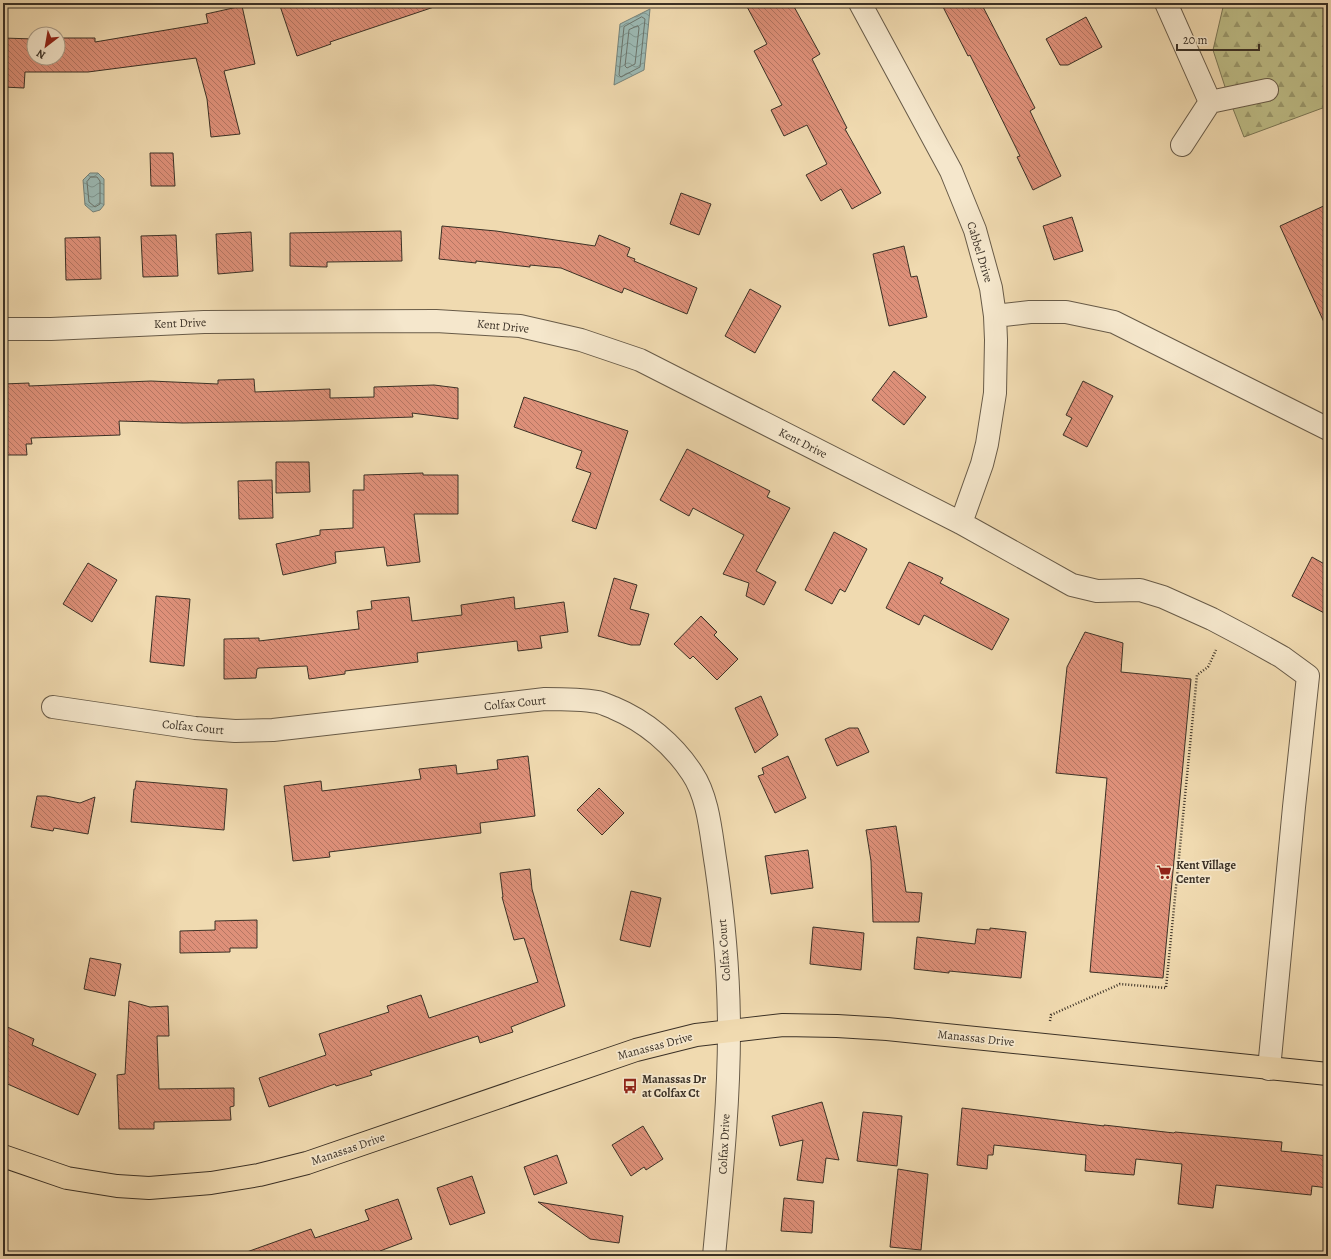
<svg xmlns="http://www.w3.org/2000/svg" width="1331" height="1259" font-family="Alegreya,serif">
<style>
.forest{fill:url(#forest-firs);stroke:#7c7857}
.water{fill:url(#water-waves);stroke:#75837b}
.lines{fill:none;stroke-linecap:round;stroke-linejoin:round}
.shore{stroke:#6c756c;stroke-width:1}
.building{fill:url(#building-back-hatch);stroke:#3b3126}
.minor-casing{stroke:#685b48;stroke-width:24}
.major-casing{stroke:#3b3126;stroke-width:24}
.path{stroke:#3b3126;stroke-width:2.5;stroke-dasharray:1 2;stroke-linecap:butt}
.minor{stroke:#f5e7cc;stroke-width:22}
.major{stroke:#f0dab0;stroke-width:22}
.labels{text-anchor:middle;dominant-baseline:central;stroke-width:3.5;stroke-linejoin:round;paint-order:stroke}
.street-label{font-size:12px;fill:#3b3126;stroke:#f5e7cc}
.poi-label{font-size:12px;font-weight:bold;fill:#3b3126;stroke:#f5e7cc;text-anchor:start}
</style>
<defs>
<pattern id="forest-firs" width="22" height="20" patternUnits="userSpaceOnUse"><rect width="22" height="20" fill="#bebe88"/><path d="M5 1l3.5 6h-7zM16 11l3.5 6h-7z" fill="#9c9b6f"/></pattern>
<pattern id="water-waves" width="16" height="10" patternUnits="userSpaceOnUse"><rect width="16" height="10" fill="#9cb9b3"/><path d="M0 5q4-4 8 0t8 0" fill="none" stroke="#809791"/></pattern>
<pattern id="building-back-hatch" width="6" height="6" patternUnits="userSpaceOnUse"><rect width="6" height="6" fill="#de9079"/><path d="M-1 5l2 2M0 0l6 6M5-1l2 2" fill="none" stroke="#b57663"/></pattern>
</defs>
<rect width="100%" height="100%" fill="#f0dab0"/>
<filter id="stains"><feTurbulence type="fractalNoise" baseFrequency=".005" numOctaves="4"/><feColorMatrix values="0 0 0 0 .2 0 0 0 0 .09 0 0 0 0 .02 0 0 0 .5 -.17"/></filter>
<radialGradient id="worn" r=".72"><stop offset=".6" stop-color="#630" stop-opacity="0"/><stop offset="1" stop-color="#630" stop-opacity=".3"/></radialGradient>
<path class="forest" d="M1224,3H1328V106L1244,137L1228,96L1213,50Z"/>
<path class="water" d="M650,9L644,70L614,85L620,24Z
M90,173H98L104,179V205L100,210L93,212L85,205L83,180Z"/>
<g class="lines">
<path class="shore" d="M642,17L645,19L640,67L621,77L619,75L624,27Z
M638,26L639,28L635,64L627,68L625,66L629,30Z
M91,177H97L100,181V204L95,207L89,202L87,182Z"/>
</g>
<path class="building" d="M279,3H434V7L330,42L331,44L297,56Z
M745,3H792L820,54L812,59L847,128L845,129L881,193L852,209L841,189L821,201L806,175L827,164L807,125L784,136L771,110L782,105L754,51L767,44Z
M941,3H981L1035,108L1030,111L1061,176L1033,190L1017,157L1020,156L970,55L968,56Z
M242,6L255,64L224,71L240,134L211,137L207,99L196,58L88,72H25L24,88L3,87V38L34,39V58H58V39L59,38H95V42L208,23L206,14Z
M1086,17L1102,47L1068,65H1060L1046,39Z
M150,153H173L175,186H151Z
M681,193L711,204L699,235L670,224Z
M1328,204V331L1280,226Z
M1072,217L1083,251L1054,260L1043,226Z
M442,226L496,231L595,246L599,235L630,248L627,256L635,259L634,261L697,288L687,314L624,288L622,293L561,268L530,265V267L476,261V263L439,259Z
M401,231L402,261L327,262V267L290,266V233Z
M251,232L253,271L218,274L216,234Z
M176,235L178,276L143,277L141,236Z
M100,237L101,279L66,280L65,238Z
M904,246L911,277L917,276L927,317L889,326L873,254Z
M750,289L781,306L755,353L725,336Z
M894,371L926,397L904,425L872,400Z
M254,379L255,392L330,389V398L374,397V387L434,385L458,388V419L412,413L413,417L294,421L183,423L119,421L120,435L31,438L32,444H26L27,455H3V384L29,383V386L151,381L218,384V380Z
M1083,381L1113,396L1087,447L1063,435L1072,418L1066,415Z
M524,397L628,431L596,529L572,521L591,473L576,468L582,451L514,427Z
M687,449L770,491L767,497L790,508L756,571L776,582L764,605L746,596L749,583L723,574L744,535L693,508L689,516L660,500Z
M276,462H309L310,492L276,493Z
M423,473V475H458V514H414L420,562L387,566L384,547L335,552L336,563L283,575L276,544L320,535V530L353,528V490H364V475Z
M272,480L273,518L239,519L238,481Z
M834,532L867,549L845,592L840,589L832,604L805,590Z
M1312,557L1328,566V615L1292,596Z
M909,562L943,578L940,583L1009,619L992,650L924,615L919,625L886,608Z
M88,563L117,580L92,622L63,604Z
M614,578L637,585L630,609L649,614L640,645H631L598,636Z
M156,596L190,599L184,666L150,662Z
M409,597L412,621L462,615L461,605L514,597L515,609L564,602L568,632L540,636L542,648L518,651L517,641L417,653L418,662L345,671V674L309,679L307,666L259,668L257,669L256,678L224,679V639L259,638V641L359,629L357,611L372,609L371,601Z
M701,616L717,632L714,635L738,659L717,680L693,656L690,659L674,644Z
M1085,632L1123,643L1121,672L1191,679L1163,978L1090,972L1107,778L1056,773L1067,667Z
M761,696L778,735L755,753L735,708Z
M849,728H858L869,752L837,766L825,739Z
M528,756L535,816L480,823L481,833L329,852L330,857L293,861L284,786L321,781L322,791L421,779L419,769L456,765L457,774L498,769L497,760Z
M788,756L806,798L775,813L758,776L764,774L762,768Z
M136,781L227,789L224,830L131,822L134,789H135Z
M599,788L624,813L602,835L577,810Z
M37,796H46L80,803L95,797L88,834L54,828L53,831L31,827Z
M896,826L906,892L922,893L919,922H873L871,861L866,830Z
M808,850L813,888L771,894L765,856Z
M530,869L532,889L565,1006L511,1027L513,1032L480,1043L478,1036L370,1071L372,1075L336,1086L335,1084L269,1107L259,1078L326,1055L319,1034L389,1012L387,1006L421,995L429,1018L538,982L524,938L514,940L502,897H503L500,873Z
M631,891L661,898L650,947L620,940Z
M257,920V948H230V952L180,953V931L215,930V921Z
M813,927L864,933L861,970L810,964Z
M990,928L1026,932L1021,978L949,971V973L914,969L917,937L975,944L977,929L990,930Z
M90,958L121,964L115,996L84,989Z
M129,1001L150,1007L168,1006L169,1036H157L159,1089L234,1088V1106L230,1107L231,1120L154,1122V1129H119L117,1075L125,1074Z
M3,1025L34,1039L32,1045L96,1074L78,1115L3,1082Z
M822,1102L839,1160L826,1158L823,1183L797,1180L803,1140L780,1146L772,1116Z
M962,1108L1104,1126V1125L1174,1133L1175,1132L1282,1142L1281,1151L1328,1156V1188L1312,1186L1311,1195L1216,1185L1213,1208L1178,1204L1182,1164L1136,1159L1134,1175L1085,1171L1086,1155L994,1145L993,1155H988L987,1169L957,1165Z
M863,1112L902,1116L897,1166L857,1161Z
M643,1126L663,1159L646,1170L644,1167L631,1176L612,1145Z
M557,1155L567,1183L534,1195L524,1167Z
M898,1169L928,1174L921,1250L890,1247Z
M472,1176L485,1213L450,1225L437,1188Z
M784,1198L814,1201L812,1233L781,1231Z
M398,1199L412,1239L380,1251L382,1256H244V1253L311,1229L315,1238L369,1220L365,1210Z
M538,1202L623,1216L619,1243L590,1239Z"/>
<g class="lines">
<g class="minor-casing">
<path id="minor" d="M860,3L951,171L975,230L991,288L995,316L996,340L995,393L987,444L982,464L961,523
M1166,3L1210,102
M1182,145L1210,102L1267,90
M995,316L1030,312H1066L1114,322L1328,429
M3,329H51L204,322L436,321L520,326L581,340L640,360L961,523L1072,585L1097,591L1140,590L1163,597L1212,619L1246,637L1282,657L1308,676L1294,807L1269,1069
M53,707L195,728L235,731L273,730L545,699C563,699 580,699 598,702C603,703 609,706 614,708C645,721 673,744 692,773C709,798 711,835 716,865C724,920 729,976 729,1031C729,1106 721,1181 714,1256"/>
</g>
<g class="major-casing">
<path id="major" d="M3,1156L67,1178L117,1186L149,1188L211,1183L259,1175L307,1163L636,1050L696,1035L783,1025L837,1026L887,1029L1328,1074"/>
</g>
<path class="path" d="M1050,1021L1051,1015L1120,984L1166,988L1197,675L1208,667L1216,650"/>
<use href="#minor" class="minor"/>
<use href="#major" class="major"/>
</g>
<defs>
<g id="supermarket-bare" transform="scale(1.2)"><path d="M-6-5.5h2.5l.6 2H6L4.5 2H-2.5L-4.4-4H-6ZM-1.5 3.2a1.3 1.3 0 1 0 .1 0ZM3 3.2a1.3 1.3 0 1 0 .1 0Z" fill="#8f2418" stroke="#f5e7cc" stroke-width="2.5" paint-order="stroke"/></g>
<g id="bus-bare" transform="scale(1.2)"><path d="M-5-6H5V4H4V6H2V4H-2V6H-4V4H-5ZM-3.5-4V0h7V-4ZM-3.5 1.2v1.5H-2V1.2ZM2 1.2v1.5H3.5V1.2Z" fill="#8f2418" stroke="#f5e7cc" stroke-width="2.5" paint-order="stroke"/></g>
</defs>
<g fill-rule="evenodd">
<use href="#supermarket-bare" x="1164" y="872"/>
<use href="#bus-bare" x="630" y="1086"/>
</g>
<g class="labels">
<g class="street-label">
<text transform="translate(980 252) rotate(73)">Cabbel Drive</text>
<text transform="translate(180 323) rotate(-2)">Kent Drive</text>
<text transform="translate(503 326) rotate(6)">Kent Drive</text>
<text transform="translate(803 443) rotate(27)">Kent Drive</text>
<text transform="translate(515 703) rotate(-6)">Colfax Court</text>
<text transform="translate(193 727) rotate(6)">Colfax Court</text>
<text transform="translate(724 950) rotate(-94)">Colfax Court</text>
<text transform="translate(976 1038) rotate(6)">Manassas Drive</text>
<text transform="translate(655 1046) rotate(-15)">Manassas Drive</text>
<text transform="translate(724 1144) rotate(-87)">Colfax Drive</text>
<text transform="translate(348 1149) rotate(-19)">Manassas Drive</text>
</g>
<g class="poi-label">
<text x="1176" y="865">Kent Village<tspan x="1176" dy="14">Center</tspan></text>
<text x="642" y="1079">Manassas Dr<tspan x="642" dy="14">at Colfax Ct</tspan></text>
</g>
</g>
<rect width="1331" height="1259" fill="none" stroke="#f0dab0" stroke-width="16"/>
<rect x="4" y="4" width="1323" height="1251" fill="none" stroke="#3b3126" stroke-width="2"/>
<rect x="8" y="8" width="1315" height="1243" fill="none" stroke="#3b3126"/>
<g transform="translate(46 46) rotate(211)"><circle r="19" fill="#f5e7cc" stroke="#ab9e8a"/>
<path d="M0-3L7 15L0 10L-7 15Z" fill="#8f2418"/>
<text y="-6" font-size="11" font-weight="bold" text-anchor="middle" fill="#3b3126">N</text>
</g>
<path d="M1177 44v6h82v-6" fill="none" stroke="#3b3126" stroke-width="2"/>
<text x="1183" y="44" font-size="12" fill="#3b3126" stroke="#f5e7cc" stroke-width="3" paint-order="stroke">20 m</text>
<rect width="100%" height="100%" filter="url(#stains)"/>
<rect width="100%" height="100%" fill="url(#worn)"/>
</svg>
